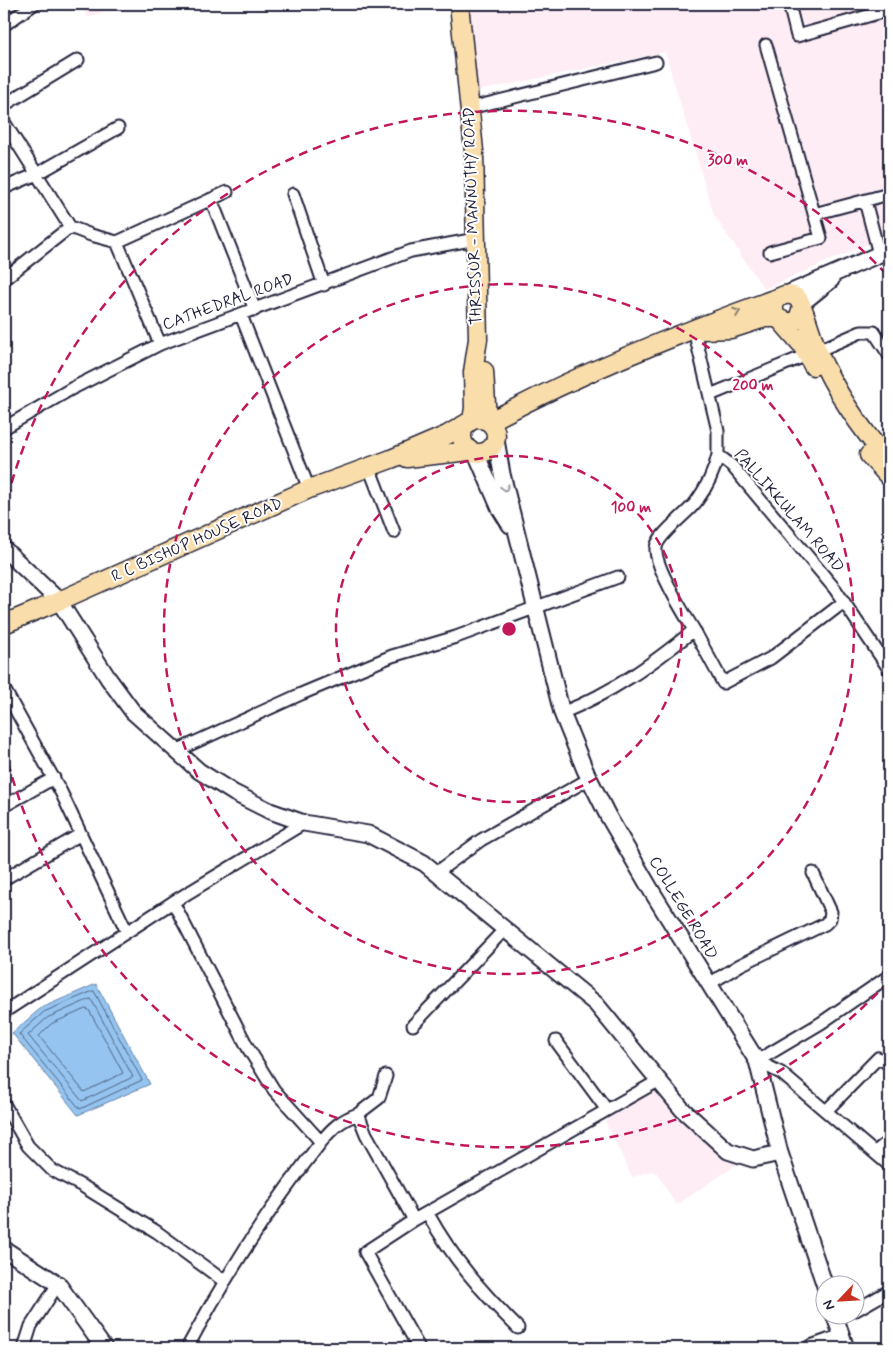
<svg xmlns="http://www.w3.org/2000/svg" width="893" height="1352" font-family="Mynerve,sans-serif">
<style>
.built{fill:#feedf4}
.water{fill:#94c4ef;stroke:#6683a7}
.lines{fill:none;stroke-linecap:round;stroke-linejoin:round}
.shore{stroke:#506383;stroke-width:1}
.street-casing{stroke:#22223b;stroke-width:15}
.secondary-casing{stroke:#22223b;stroke-width:19}
.primary-casing{stroke:#22223b;stroke-width:21}
.street{stroke:#fff;stroke-width:11}
.secondary{stroke:#fff;stroke-width:15}
.primary{stroke:#f9deab;stroke-width:18}
.oneway{stroke:#8e8073}
.oneway2{stroke:#9c9ca7}
.ring{fill:none;stroke:#c2185b;stroke-width:2.5;stroke-dasharray:9 6}
.labels{text-anchor:middle;dominant-baseline:central;stroke-width:4;stroke-linejoin:round;paint-order:stroke}
.street-label{font-size:16px;fill:#22223b;stroke:#fff}
.centre{fill:#c2185b;stroke:#fff;stroke-width:2.5}
.ring-label{font-size:15px;text-anchor:middle;font-weight:bold;fill:#c2185b;stroke:#fff;stroke-width:4;stroke-linejoin:round;paint-order:stroke}
</style>
<rect width="100%" height="100%" fill="#fff"/>
<filter id="ink" filterUnits="userSpaceOnUse"><feTurbulence type="fractalNoise" baseFrequency=".02" numOctaves="2"/><feDisplacementMap in="SourceGraphic" scale="10" xChannelSelector="R" yChannelSelector="G"/><feConvolveMatrix kernelMatrix="1 2 1 2 8 2 1 2 1" color-interpolation-filters="sRGB"/></filter>
<g filter="url(#ink)">
<path class="built" d="M80,4H120L88,18Z
M465,4H889V235L764,289L714,215L665,52L478,91Z
M656,1088L738,1164L676,1205L657,1173L651,1171L632,1177L605,1121Z"/>
<path class="water" d="M96,984L150,1084L78,1115L12,1033L41,1008Z"/>
<g class="lines">
<path class="shore" d="M94,991L142,1080L80,1109L19,1034L44,1012Z
M91,999L133,1077L82,1101L28,1035L47,1018Z
M86,1009L89,1010L123,1073L84,1092L39,1036L51,1024Z"/>
<g class="street-casing">
<path id="street" d="M789,4L797,36L889,10
M4,25L34,4
M766,45L821,238L770,252
M4,105L78,60
M470,108L656,62
M4,122L70,227L91,235L117,242L227,192
M4,188L37,174L118,128
M293,194L324,285
M211,199L255,310
M865,201L879,254
M814,214L889,194
M117,242L160,344
M4,279L70,227
M241,315L309,489
M694,330L718,431V455L732,466L835,589L889,669
M817,351L861,332H874L889,355
M710,395L807,355
M4,428L71,389L160,344L411,251L476,239
M369,467L394,532
M694,630L723,683L771,658L844,602
M4,689L61,792L127,932
M562,713C613,692 651,665 694,630C684,614 654,565 656,548C657,535 687,514 696,502C707,487 714,473 718,455
M176,751L301,694L392,656L456,637L618,577
M4,806L54,778
M436,873L481,840L589,779
M4,879L81,834
M709,984L740,965L825,924L830,919L831,912L813,873
M4,1012L173,902
M413,1025L505,929
M556,1041L607,1110
M757,1061L781,1073L889,1165
M757,1061L821,1023L889,976
M4,1104L28,1146L52,1170L84,1187L157,1232L224,1281
M827,1110L878,1058L889,1064
M358,1114L379,1098L386,1076
M321,1142C332,1128 341,1120 358,1114L366,1134L414,1220
M875,1152L889,1141
M428,1214C453,1259 481,1291 518,1328
M856,1310L889,1291
M24,1348L31,1326L58,1284
M187,1348C226,1275 270,1207 321,1142L274,1090L248,1048L173,902L304,823
M419,1348L365,1252L414,1220L658,1081"/>
</g>
<g class="secondary-casing">
<path id="secondary" d="M787,294L889,250
M801,304L831,280
M496,440L502,474L562,713L585,770L608,816L651,890L757,1061L780,1153L826,1289
M472,452L478,458L500,509L510,525
M4,549L59,601L108,678L133,712L199,771L234,793L270,811L304,823L368,834L424,863L596,1004L682,1109L728,1151L753,1159L780,1153
M4,1249L58,1284L104,1348
M834,1314L846,1348
M811,1348L842,1337"/>
</g>
<g class="primary-casing">
<path id="primary" d="M459,4L474,151L478,339L473,372L474,408L472,420
M802,307L798,319L790,323L777,318C773,311 772,303 779,298C785,293 794,294 799,300C803,305 813,340 817,350C835,391 859,427 889,461
M781,321L802,345L813,366
M702,330L731,329L765,318H777
M484,371L487,420
M462 436a17 17 0 1 1 34 0a17 17 0 1 1-34 0Z
M489,422C582,372 681,332 780,297
M869,455L889,477
M407,458L470,451
M4,624L59,601L309,489L391,459L447,435L467,423"/>
</g>
<use href="#street" class="street"/>
<use href="#secondary" class="secondary"/>
<use href="#primary" class="primary"/>
</g>
<defs><path id="oneway-chevron" d="M-2-3.5L2.5 0L-2 3.5" fill="none" stroke-width="1.6" stroke-linecap="round" stroke-linejoin="round" transform="scale(1.25)"/></defs>
<use class="oneway" href="#oneway-chevron" transform="translate(737 312) rotate(-20)"/>
<use class="oneway2" href="#oneway-chevron" transform="translate(505 488) rotate(75)"/>
</g>
<g class="ring">
<circle cx="509" cy="629" r="173"/>
<circle cx="509" cy="629" r="345"/>
<path d="M888 982A518 518 0 0 1 4 746M4 512A518 518 0 0 1 888 276"/>
</g>
<g class="labels">
<g class="street-label">
<text transform="translate(473 216) rotate(-92)">THRISSUR - MANNUTHY ROAD</text>
<text transform="translate(228 302) rotate(-20)">CATHEDRAL ROAD</text>
<text transform="translate(789 511) rotate(49)">PALLIKKULAM ROAD</text>
<text transform="translate(197 540) rotate(-24)">R C BISHOP HOUSE ROAD</text>
<text transform="translate(683 908) rotate(59)">COLLEGE ROAD</text>
</g>
</g>
<circle cx="509" cy="629" r="8" class="centre"/>
<g class="ring-label">
<text x="728" y="165">300 m</text>
<text x="753" y="390">200 m</text>
<text x="631" y="512">100 m</text>
</g>
<rect width="893" height="1352" fill="none" stroke="#fff" stroke-width="20"/>
<rect x="10" y="10" width="873" height="1332" fill="none" stroke="#22223b" stroke-width="2" filter="url(#ink)"/>
<g transform="translate(840 1300) rotate(245)"><circle r="24" fill="#ffffff" stroke="#a7a7b1"/>
<path d="M0-4L9 19L0 12L-9 19Z" fill="#c8321e"/>
<text y="-8" font-size="14" font-weight="bold" text-anchor="middle" fill="#22223b">N</text>
</g>
</svg>
